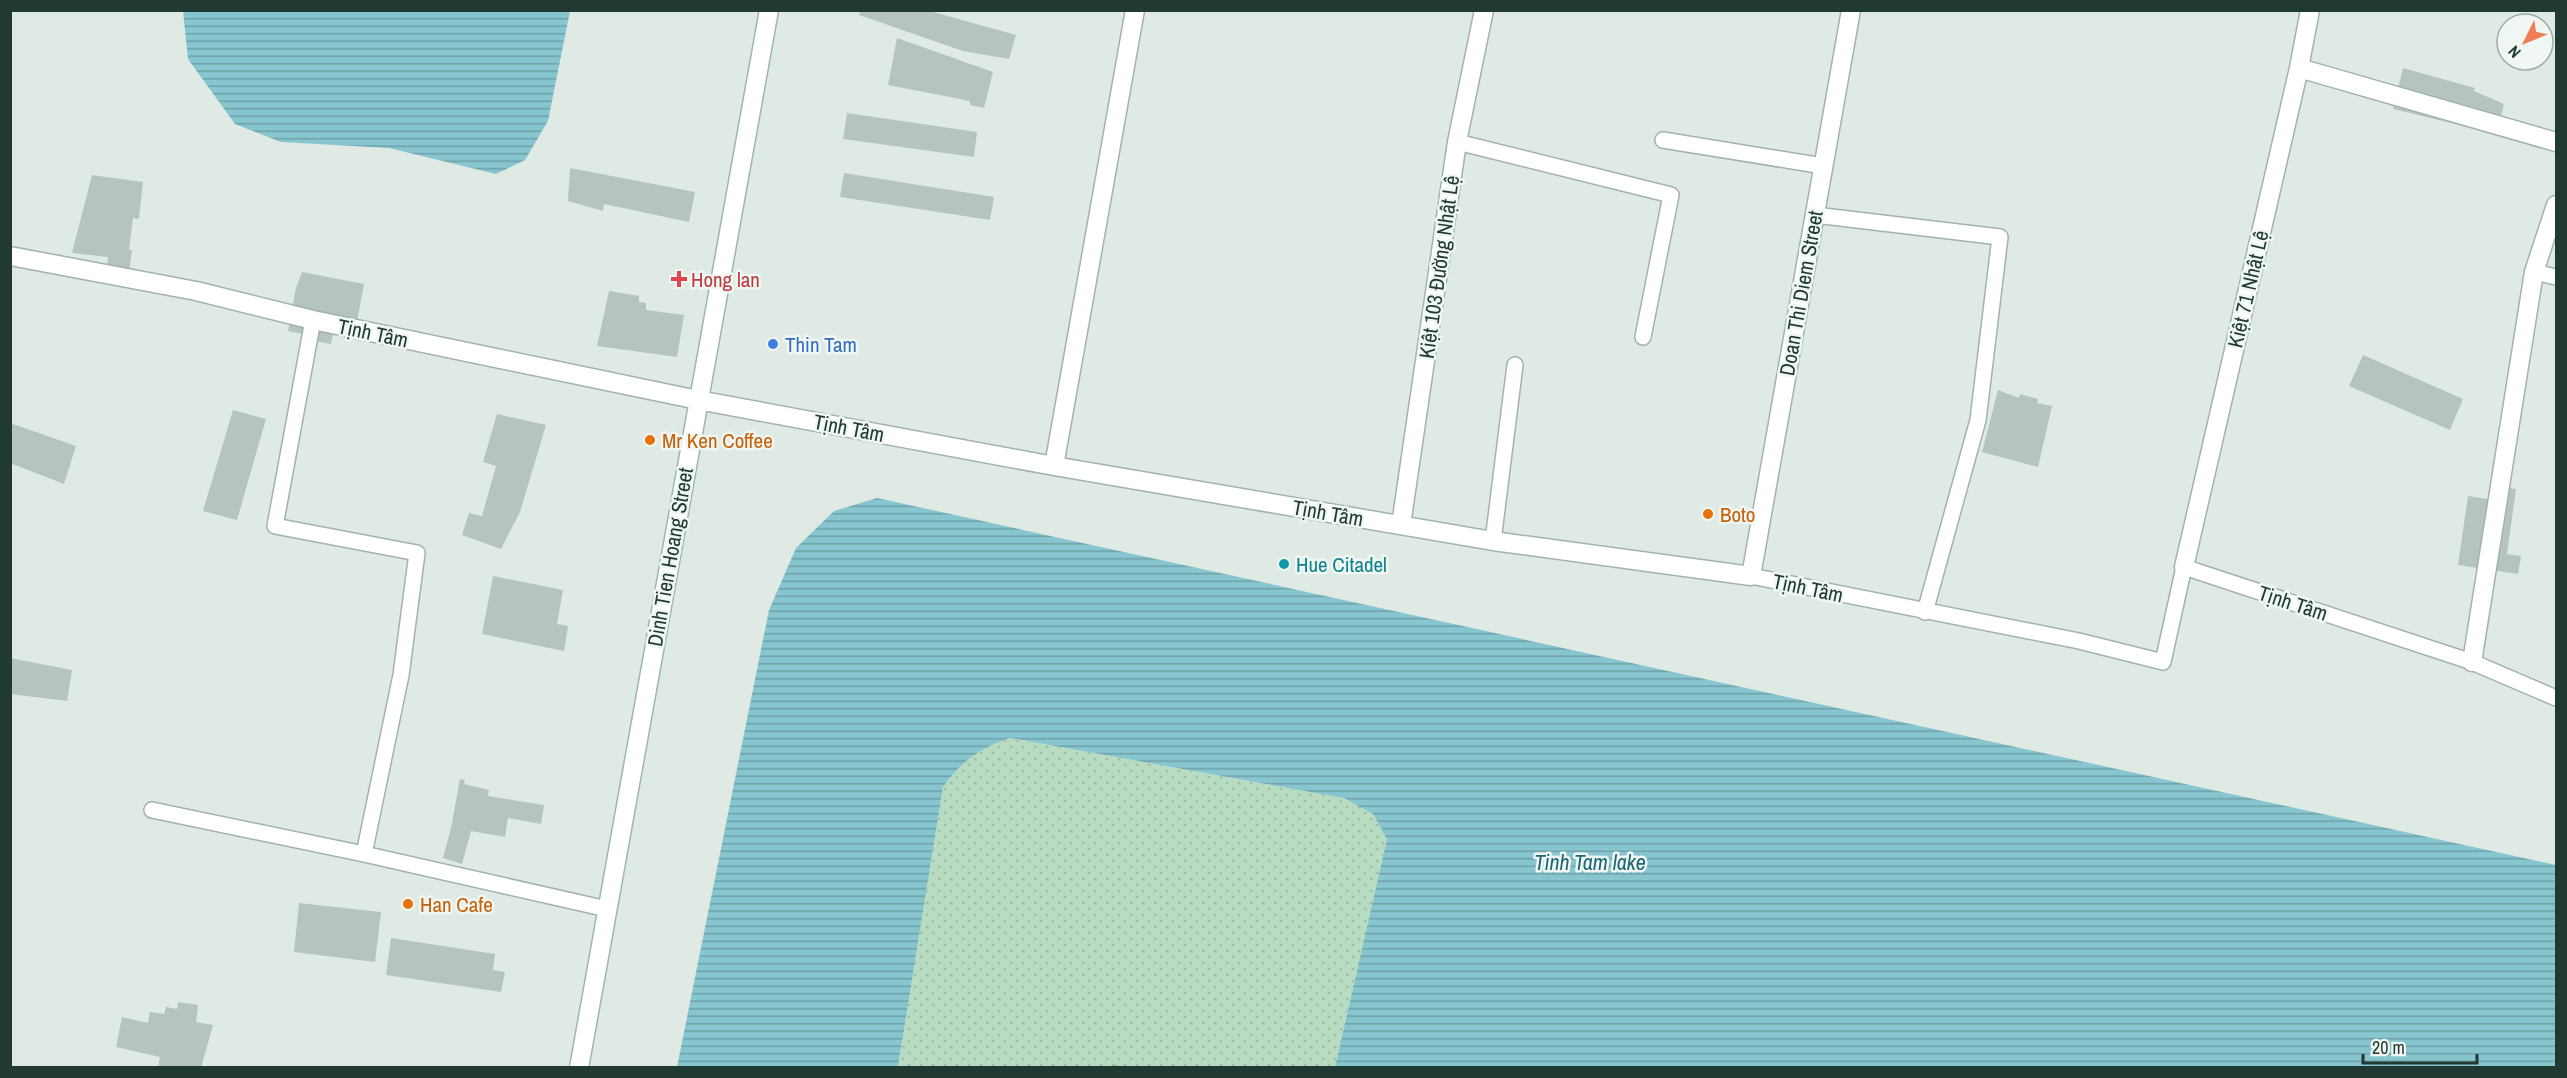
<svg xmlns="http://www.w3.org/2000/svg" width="2567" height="1078" font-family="'Archivo Narrow',sans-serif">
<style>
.park{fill:url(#park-dots)}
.water{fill:url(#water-rules)}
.building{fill:#b5c5be}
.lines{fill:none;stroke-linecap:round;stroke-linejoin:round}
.lane-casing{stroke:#a2b2ac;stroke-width:18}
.street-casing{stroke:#a2b2ac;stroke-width:21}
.secondary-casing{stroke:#9eb6ad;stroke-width:21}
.path{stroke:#80ae9f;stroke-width:4;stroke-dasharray:3 4.5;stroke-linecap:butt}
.lane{stroke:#fff;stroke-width:15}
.street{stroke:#fff;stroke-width:18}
.secondary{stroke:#fff;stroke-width:18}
.health-dot{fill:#e0444e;stroke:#f0f7f3;stroke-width:2}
.shop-dot{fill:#3f7fe0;stroke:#f0f7f3;stroke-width:2}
.food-dot{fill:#e8710a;stroke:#f0f7f3;stroke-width:2}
.culture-dot{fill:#0f9aa8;stroke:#f0f7f3;stroke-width:2}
.labels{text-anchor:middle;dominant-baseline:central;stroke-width:5;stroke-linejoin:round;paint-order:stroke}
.street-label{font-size:21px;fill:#203a33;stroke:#f0f7f3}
.health-label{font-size:21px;fill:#be3a42;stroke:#f0f7f3;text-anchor:start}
.shop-label{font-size:21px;fill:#366cbe;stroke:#f0f7f3;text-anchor:start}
.food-label{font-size:21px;fill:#c56008;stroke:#f0f7f3;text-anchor:start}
.culture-label{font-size:21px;fill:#0d838f;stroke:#f0f7f3;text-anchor:start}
.water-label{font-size:22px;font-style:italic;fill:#1c6675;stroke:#f0f7f3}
</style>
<defs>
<pattern id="park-dots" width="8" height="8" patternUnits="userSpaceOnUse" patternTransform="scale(1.5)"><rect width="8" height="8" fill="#b8dcc1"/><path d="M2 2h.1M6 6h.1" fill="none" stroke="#9ebea6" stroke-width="1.8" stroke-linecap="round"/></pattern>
<pattern id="water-rules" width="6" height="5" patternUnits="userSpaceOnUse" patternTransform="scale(1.5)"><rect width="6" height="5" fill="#87c5cf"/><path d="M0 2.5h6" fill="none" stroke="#6ea1a9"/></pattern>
</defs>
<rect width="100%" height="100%" fill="#dfeae5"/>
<path class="park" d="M1010,738L1345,798L1373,814L1387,839L1335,1067L898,1068L943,787C962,761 980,748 1010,738Z"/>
<path class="water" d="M183,11V10L570,11L548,121L525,160L496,174L389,148L281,142L235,124L188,59Z
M877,498L2556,865V1067H1335L1387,839L1373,814L1344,798L1010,738C980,748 962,761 943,787L898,1067H677L769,610L796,548L834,511Z"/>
<path class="building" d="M860,10H926L1016,35L1009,59L963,51L859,15Z
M897,38L993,72L984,108L970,105V101L888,85Z
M2403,68L2475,88L2474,91L2504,104L2497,134L2393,109Z
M847,113L977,132L974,157L843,139Z
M570,168L695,192L689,222L604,204L603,211L568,201Z
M844,173L994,197L990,220L840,197Z
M92,175L143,182L139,219L133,218L129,249L132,250L129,274L106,271L108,257L72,253Z
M302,272L364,284L354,338L333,334L331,344L307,340L308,335L288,331L296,288Z
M609,291L639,296V302L646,303V310L684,315L677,357L597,346Z
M2363,355L2463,399L2450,430L2349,386Z
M1998,390L2019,398L2020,394L2038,399L2037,403L2052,406L2038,467L1982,452Z
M233,410L266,419L237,520L203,511Z
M497,414L546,425L520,512L501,549L462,535L469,513L482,516L496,466L483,462Z
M10,423L76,446L64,484L10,463Z
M2490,485L2516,489L2507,554L2521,556L2518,574L2458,565L2468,496L2488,499Z
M493,576L563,590L557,624L568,626L564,651L482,634Z
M10,658L72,670L67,701L10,694Z
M460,779L465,780L464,784L489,790L488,796L544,805L541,824L508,818L505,837L471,831L462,864L443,858L451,828Z
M299,903L381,912L375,962L294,952Z
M391,938L495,954L493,970L505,972L501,992L386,975Z
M178,1002L198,1005L196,1022L213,1025L201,1068H158L160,1057L116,1047L122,1017L148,1023L150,1012L164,1014L166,1007L177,1009Z"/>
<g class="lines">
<g class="lane-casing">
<path id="lane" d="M1663,140L1823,166
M1457,142L1671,195L1643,337
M1815,215L2000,237L1978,420L1925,612
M2534,272L2556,277
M313,320L275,526L417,553L401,675L364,854
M1493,541L1515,365
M1751,576L2079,641L2163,662L2184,567L2472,662L2556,698
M152,810L364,854L607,909"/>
</g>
<g class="street-casing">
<path id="street" d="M2299,68L2556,142
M10,256L196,291L313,320L698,400L1054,466L1493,541L1751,576L1851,10
M1054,466L1135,10
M1401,525L1457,142L1484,10
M2184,567L2299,68L2310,10
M2472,662L2534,272L2556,205"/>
</g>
<g class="secondary-casing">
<path id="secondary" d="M579,1068L769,10"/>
</g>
<path class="path" d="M1115,1068L1116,1064"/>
<use href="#lane" class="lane"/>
<use href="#street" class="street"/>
<use href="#secondary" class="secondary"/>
</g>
<path class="health-dot" d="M676 270h6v6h6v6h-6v6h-6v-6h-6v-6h6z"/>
<circle class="shop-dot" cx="773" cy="344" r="6"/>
<g class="food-dot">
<circle cx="650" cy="440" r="6"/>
<circle cx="1708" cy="514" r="6"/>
<circle cx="408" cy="904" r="6"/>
</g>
<circle class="culture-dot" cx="1284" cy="564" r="6"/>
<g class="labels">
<g class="street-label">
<text transform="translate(1439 267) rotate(-82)">Kiệt 103 Đường Nhật Lệ</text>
<text transform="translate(2248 289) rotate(-77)">Kiệt 71 Nhật Lệ</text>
<text transform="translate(1801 293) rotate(-80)">Doan Thi Diem Street</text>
<text transform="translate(373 333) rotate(12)">Tịnh Tâm</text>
<text transform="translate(849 428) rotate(11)">Tịnh Tâm</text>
<text transform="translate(1328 513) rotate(10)">Tịnh Tâm</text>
<text transform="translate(670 557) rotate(-80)">Dinh Tien Hoang Street</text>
<text transform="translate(1808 588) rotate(12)">Tịnh Tâm</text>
<text transform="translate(2293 603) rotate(18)">Tịnh Tâm</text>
</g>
<g class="health-label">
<text x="691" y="279">Hong lan</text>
</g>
<g class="shop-label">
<text x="785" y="344">Thin Tam</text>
</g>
<g class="food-label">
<text x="662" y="440">Mr Ken Coffee</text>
<text x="1720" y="514">Boto</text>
<text x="420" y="904">Han Cafe</text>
</g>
<g class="culture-label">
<text x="1296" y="564">Hue Citadel</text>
</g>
<g class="water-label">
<text x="1590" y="862">Tinh Tam lake</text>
</g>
</g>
<rect width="2567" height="1078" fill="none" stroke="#203a33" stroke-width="24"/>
<g transform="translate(2525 42) rotate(227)"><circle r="28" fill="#f0f7f3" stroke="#9daba6" stroke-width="1.5"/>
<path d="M0-4.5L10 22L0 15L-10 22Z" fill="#f07c57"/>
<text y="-9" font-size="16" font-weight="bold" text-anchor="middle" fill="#203a33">N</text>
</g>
<path d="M2363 1054v9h114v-9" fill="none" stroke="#203a33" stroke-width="3"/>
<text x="2372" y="1054" font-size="18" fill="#203a33" stroke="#f0f7f3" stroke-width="4.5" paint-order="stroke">20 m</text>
</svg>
